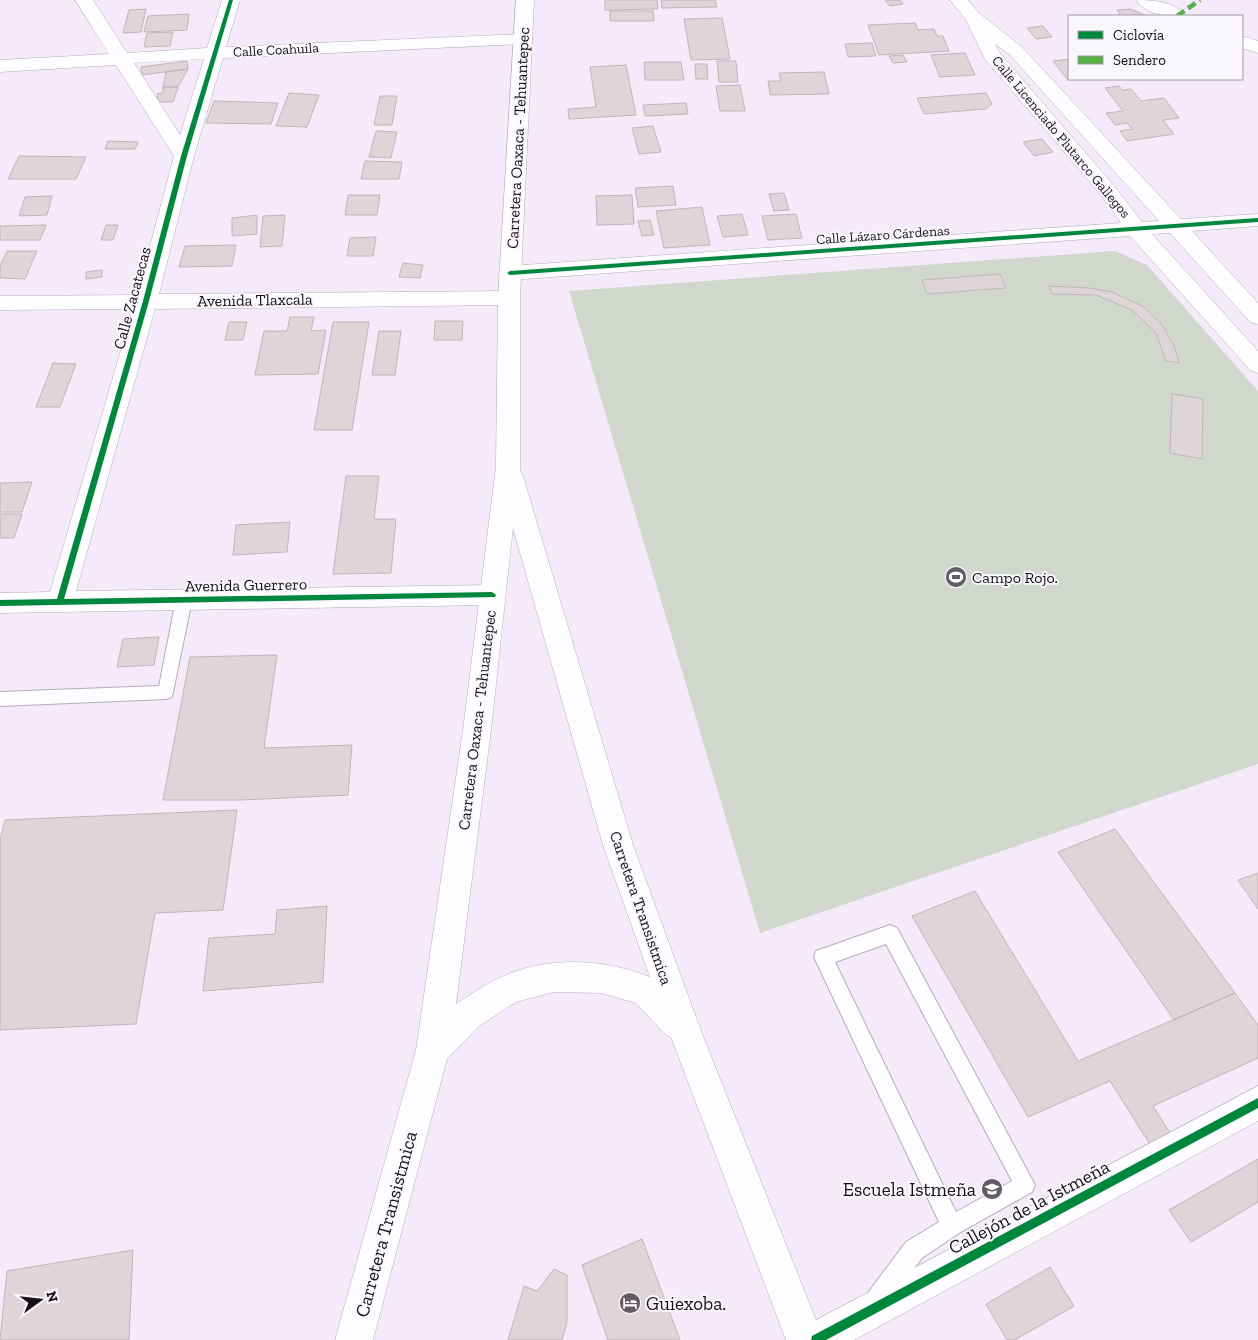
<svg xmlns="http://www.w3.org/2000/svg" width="1258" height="1340" font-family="'Zilla Slab',serif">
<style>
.green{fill:#d1d7cc}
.building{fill:#dfd5d9;stroke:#bfb6b9}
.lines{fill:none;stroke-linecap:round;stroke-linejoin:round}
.lane-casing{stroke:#b4acb8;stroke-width:2}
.street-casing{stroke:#b4acb8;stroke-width:1}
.primary-casing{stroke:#b4acb8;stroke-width:1}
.lane{fill:#fdfcfe;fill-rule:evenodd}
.street{fill:#fdfcfe;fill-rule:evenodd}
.primary{fill:#fdfcfe;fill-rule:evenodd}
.quiet{stroke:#55b045;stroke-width:4.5;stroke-dasharray:9 4.5;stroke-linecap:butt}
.cycleway-casing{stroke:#faf7fc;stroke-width:3}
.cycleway{fill:#00873e;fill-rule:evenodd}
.labels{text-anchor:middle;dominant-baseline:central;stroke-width:4;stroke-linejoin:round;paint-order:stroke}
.far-street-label{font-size:14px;fill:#140f18;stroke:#faf7fc}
.street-label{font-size:16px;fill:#140f18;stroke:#faf7fc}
.poi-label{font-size:16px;fill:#140f18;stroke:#faf7fc;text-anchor:start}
.near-poi-label{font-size:19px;fill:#140f18;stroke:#faf7fc;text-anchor:end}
.near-street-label{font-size:19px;fill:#140f18;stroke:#faf7fc}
</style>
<rect width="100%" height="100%" fill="#f4eaf9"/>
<path class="green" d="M1115,251L1147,265L1258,391V764L760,933L569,291Z"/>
<path class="building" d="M605,0H657L658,9L605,10Z
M661,0H715L717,7L662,8Z
M885,0H900L903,4L890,6Z
M146,9L141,32L123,33L129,10Z
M1130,9L1147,16H1121L1117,10Z
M610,11H653L654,21H610Z
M189,14L187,30L144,32L148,16Z
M722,18L730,59L691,60L684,19Z
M915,23L918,30L934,29L937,36H943L949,51L879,55L868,25Z
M1043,26L1052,37L1036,39L1027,28Z
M173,32L170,46L144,47L147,33Z
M872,43L876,56L848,57L845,44Z
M965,53L975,75L940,77L931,55Z
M903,55L907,62L893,63L889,56Z
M1069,59V79H1072H1067L1053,61Z
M187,61L188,69L142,75L141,67Z
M717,61H736L738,82H719Z
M644,62H681L684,80H645Z
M695,64H707L708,79H696Z
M626,65L636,115L569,119L568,109L596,107L590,67Z
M188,69L178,87H163L166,72Z
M824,72L829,94L770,95L768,81H781L779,73Z
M740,85L745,111H720L716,86Z
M1119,86L1122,90L1131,89L1141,101L1164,98L1179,118L1163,120L1174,134L1127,141L1120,131L1132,129L1127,123L1115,125L1106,113L1123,111L1105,88Z
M163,87H178L173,102H158L157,94L163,93Z
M289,93L319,95L307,127L276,126Z
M986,93L992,104L986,109L924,114L917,98Z
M380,96H397L392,125H374Z
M214,101L278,103L271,124L206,123Z
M686,103L688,114L645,116L643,105Z
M653,126L661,152L639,154L632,128Z
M376,131L397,132L391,158L369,157Z
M1042,139L1053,152L1034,156L1023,142Z
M108,141L138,142L135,149H105Z
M19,156L86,157L76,179H8Z
M365,161L402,162L399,179H361Z
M673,186L676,205L638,207L635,188Z
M784,193L789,210L774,211L769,194Z
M348,195H380L377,215H345Z
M632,195L634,224L597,225L596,196Z
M52,196L47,215L19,216L25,197Z
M702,207L710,245L664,248L656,211Z
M742,214L748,235L723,237L717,216Z
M796,214L802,238L768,240L762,216Z
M257,215V234L232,236V218Z
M285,215L282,246L260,247L263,216Z
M650,220L654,235L642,236L638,221Z
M46,225L40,240H0V226Z
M106,225H118L113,240H101Z
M376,237L373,256H347L350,238Z
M236,245L232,266L179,267L185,246Z
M7,251H37L25,279L0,278V266Z
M403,263L423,265L420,278L399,277Z
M102,270V277L86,279V272Z
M1000,274L1006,288L927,294L922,280Z
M1049,286L1089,288L1112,292L1144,307L1162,325L1174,346L1179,363L1166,361L1156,333L1132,310L1096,295L1052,294Z
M290,317H314L311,331L326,330L318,374L255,375L264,331H287Z
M435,321H463L462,340H434Z
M229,322H247L243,340H225Z
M333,322H369L352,430H314Z
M379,331H401L395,375H372Z
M53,363L76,364L60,407H36Z
M1172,394L1203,399L1202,459L1170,453Z
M346,476H379L374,519H396L391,573L333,574Z
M32,482L22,512H0V483Z
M0,514H22L14,538H0Z
M290,522L287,552L233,555L236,525Z
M159,637L154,665L117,667L123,639Z
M277,655L264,748L352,745L348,795L241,800H163L190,657Z
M237,810L223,910L155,913L136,1024L0,1030V840L5,820Z
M1115,829L1235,993L1174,1020L1058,852Z
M1258,873V909L1238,880Z
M975,891L1078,1061L1235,993L1258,1025V1058L1153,1106L1172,1136L1151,1146L1110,1081L1028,1117L912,916Z
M327,906L323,982L203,991L209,938L275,934L277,910Z
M1258,1159V1202L1191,1242L1169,1210Z
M642,1239L680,1340H608L582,1265Z
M133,1250L129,1340H0L7,1271Z
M1050,1267L1074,1306L1015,1340H1007L986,1304Z
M554,1269L567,1275V1322L562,1340H508L524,1286L537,1291Z"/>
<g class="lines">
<g class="lane-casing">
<path id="lane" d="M184,594L190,596L192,600L172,697L166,699L0,706V692L159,686L176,600L178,596Z
M890,925L897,928L1035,1185L1032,1192L959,1233L922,1258L886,1306L878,1309L870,1306L867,1298L870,1290L906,1242L939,1222L814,957L816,951ZM886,944L1012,1181L956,1212L835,962Z"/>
</g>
<g class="street-casing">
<path id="street" d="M75,0H93L127,53L207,48L222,0H240L226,47L523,34L529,35L532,39L529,43L523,44L223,58L194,156L159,294L509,291L517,293L520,298L517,303L509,305L155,309L76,591L492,585L501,588L505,595L501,602L492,605L0,613V593L50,592L133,309L0,310V296L137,295L174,156L116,65L0,72V60L109,54ZM204,59L180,135L134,63Z
M950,0H968L979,13L1022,47L1181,219L1258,214V226L1192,231L1258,303V324L1250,322L1170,233L1152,234L1258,351V373L1250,370L1130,236L510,280L502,278L499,273L502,268L510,266L1121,223L1101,195L985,59L965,18ZM995,44L1010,55L1159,221L1142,222L1115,187L1000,53Z
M1136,0C1153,0 1175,1 1185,16C1169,17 1146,15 1136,0Z
M1242,36L1258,41V53L1242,48Z
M1258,1086V1121L854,1340H797L803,1327Z"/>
</g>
<g class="primary-casing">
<path id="primary" d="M516,0H534L520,298V470L523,476L633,845L701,1031L824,1340H786L671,1037L666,1035L636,1003L601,993L554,992L516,1002L479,1026L447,1059L373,1340H335L416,1050L463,730L496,466L498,298ZM513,528L603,845L650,977C602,958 546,956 499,978C484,985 470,995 456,1004L491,730Z"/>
</g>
<use href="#lane" class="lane"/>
<use href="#street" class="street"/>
<use href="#primary" class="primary"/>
<path class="quiet" d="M1177,16L1200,0"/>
<g class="cycleway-casing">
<path id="cycleway" d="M229,0H233L187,156L149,301L64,599L492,592L496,595L495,597L0,606V600L57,599L143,301L181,156Z
M1258,218V222L510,275L507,273L510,271Z
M1258,1098V1108L826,1340H811L812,1336Z"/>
</g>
<use href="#cycleway" class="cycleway"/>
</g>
<defs>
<g id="stadium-disc" transform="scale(1.125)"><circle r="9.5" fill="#625c67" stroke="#faf7fc"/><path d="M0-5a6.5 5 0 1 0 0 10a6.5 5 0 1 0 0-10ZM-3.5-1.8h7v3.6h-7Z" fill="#fff"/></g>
<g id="school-disc" transform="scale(1.125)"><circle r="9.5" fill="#625c67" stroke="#faf7fc"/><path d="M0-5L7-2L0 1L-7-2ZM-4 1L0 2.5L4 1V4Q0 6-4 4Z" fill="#fff"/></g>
<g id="hotel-disc" transform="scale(1.125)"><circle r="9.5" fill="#625c67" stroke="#faf7fc"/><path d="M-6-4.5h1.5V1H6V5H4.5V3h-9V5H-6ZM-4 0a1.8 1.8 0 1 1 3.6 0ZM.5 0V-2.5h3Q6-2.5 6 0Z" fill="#fff"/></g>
</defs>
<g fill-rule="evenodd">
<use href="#stadium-disc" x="956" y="577"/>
<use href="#school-disc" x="992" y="1189"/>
<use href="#hotel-disc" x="630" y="1303"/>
</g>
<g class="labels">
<g class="far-street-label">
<text transform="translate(276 50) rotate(-3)">Calle Coahuila</text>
<text transform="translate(1061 137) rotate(50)">Calle Licenciado Plutarco Gallegos</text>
<text transform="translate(883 235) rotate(-4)">Calle Lázaro Cárdenas</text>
</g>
<g class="street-label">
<text transform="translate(518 138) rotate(-87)">Carretera Oaxaca - Tehuantepec</text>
<text transform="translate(132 298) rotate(-75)">Calle Zacatecas</text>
<text transform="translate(255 300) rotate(-1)">Avenida Tlaxcala</text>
<text transform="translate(246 585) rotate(-1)">Avenida Guerrero</text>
<text transform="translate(477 720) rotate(-83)">Carretera Oaxaca - Tehuantepec</text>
<text transform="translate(641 908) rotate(71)">Carretera Transistmica</text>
</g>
<g class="poi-label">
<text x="972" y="577">Campo Rojo.</text>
</g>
<g class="near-poi-label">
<text x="976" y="1189">Escuela Istmeña</text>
<text x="646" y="1303" text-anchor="start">Guiexoba.</text>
</g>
<g class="near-street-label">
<text transform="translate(1029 1207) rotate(-28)">Callejón de la Istmeña</text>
<text transform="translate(386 1224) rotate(-75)">Carretera Transistmica</text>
</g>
</g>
<rect x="1068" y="15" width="175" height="65" fill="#faf7fc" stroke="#9e9aa1"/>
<rect x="1078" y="31" width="25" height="8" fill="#00873e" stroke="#9e9aa1"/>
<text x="1113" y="40" font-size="15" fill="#140f18">Ciclovía</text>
<rect x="1078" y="56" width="25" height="8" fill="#55b045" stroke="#9e9aa1"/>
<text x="1113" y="65" font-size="15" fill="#140f18">Sendero</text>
<g transform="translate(40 1300) rotate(75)" stroke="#faf7fc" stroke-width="4" paint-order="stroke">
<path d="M0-4L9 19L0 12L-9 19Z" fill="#140f18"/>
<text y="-8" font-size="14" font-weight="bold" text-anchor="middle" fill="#140f18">N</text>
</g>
</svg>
